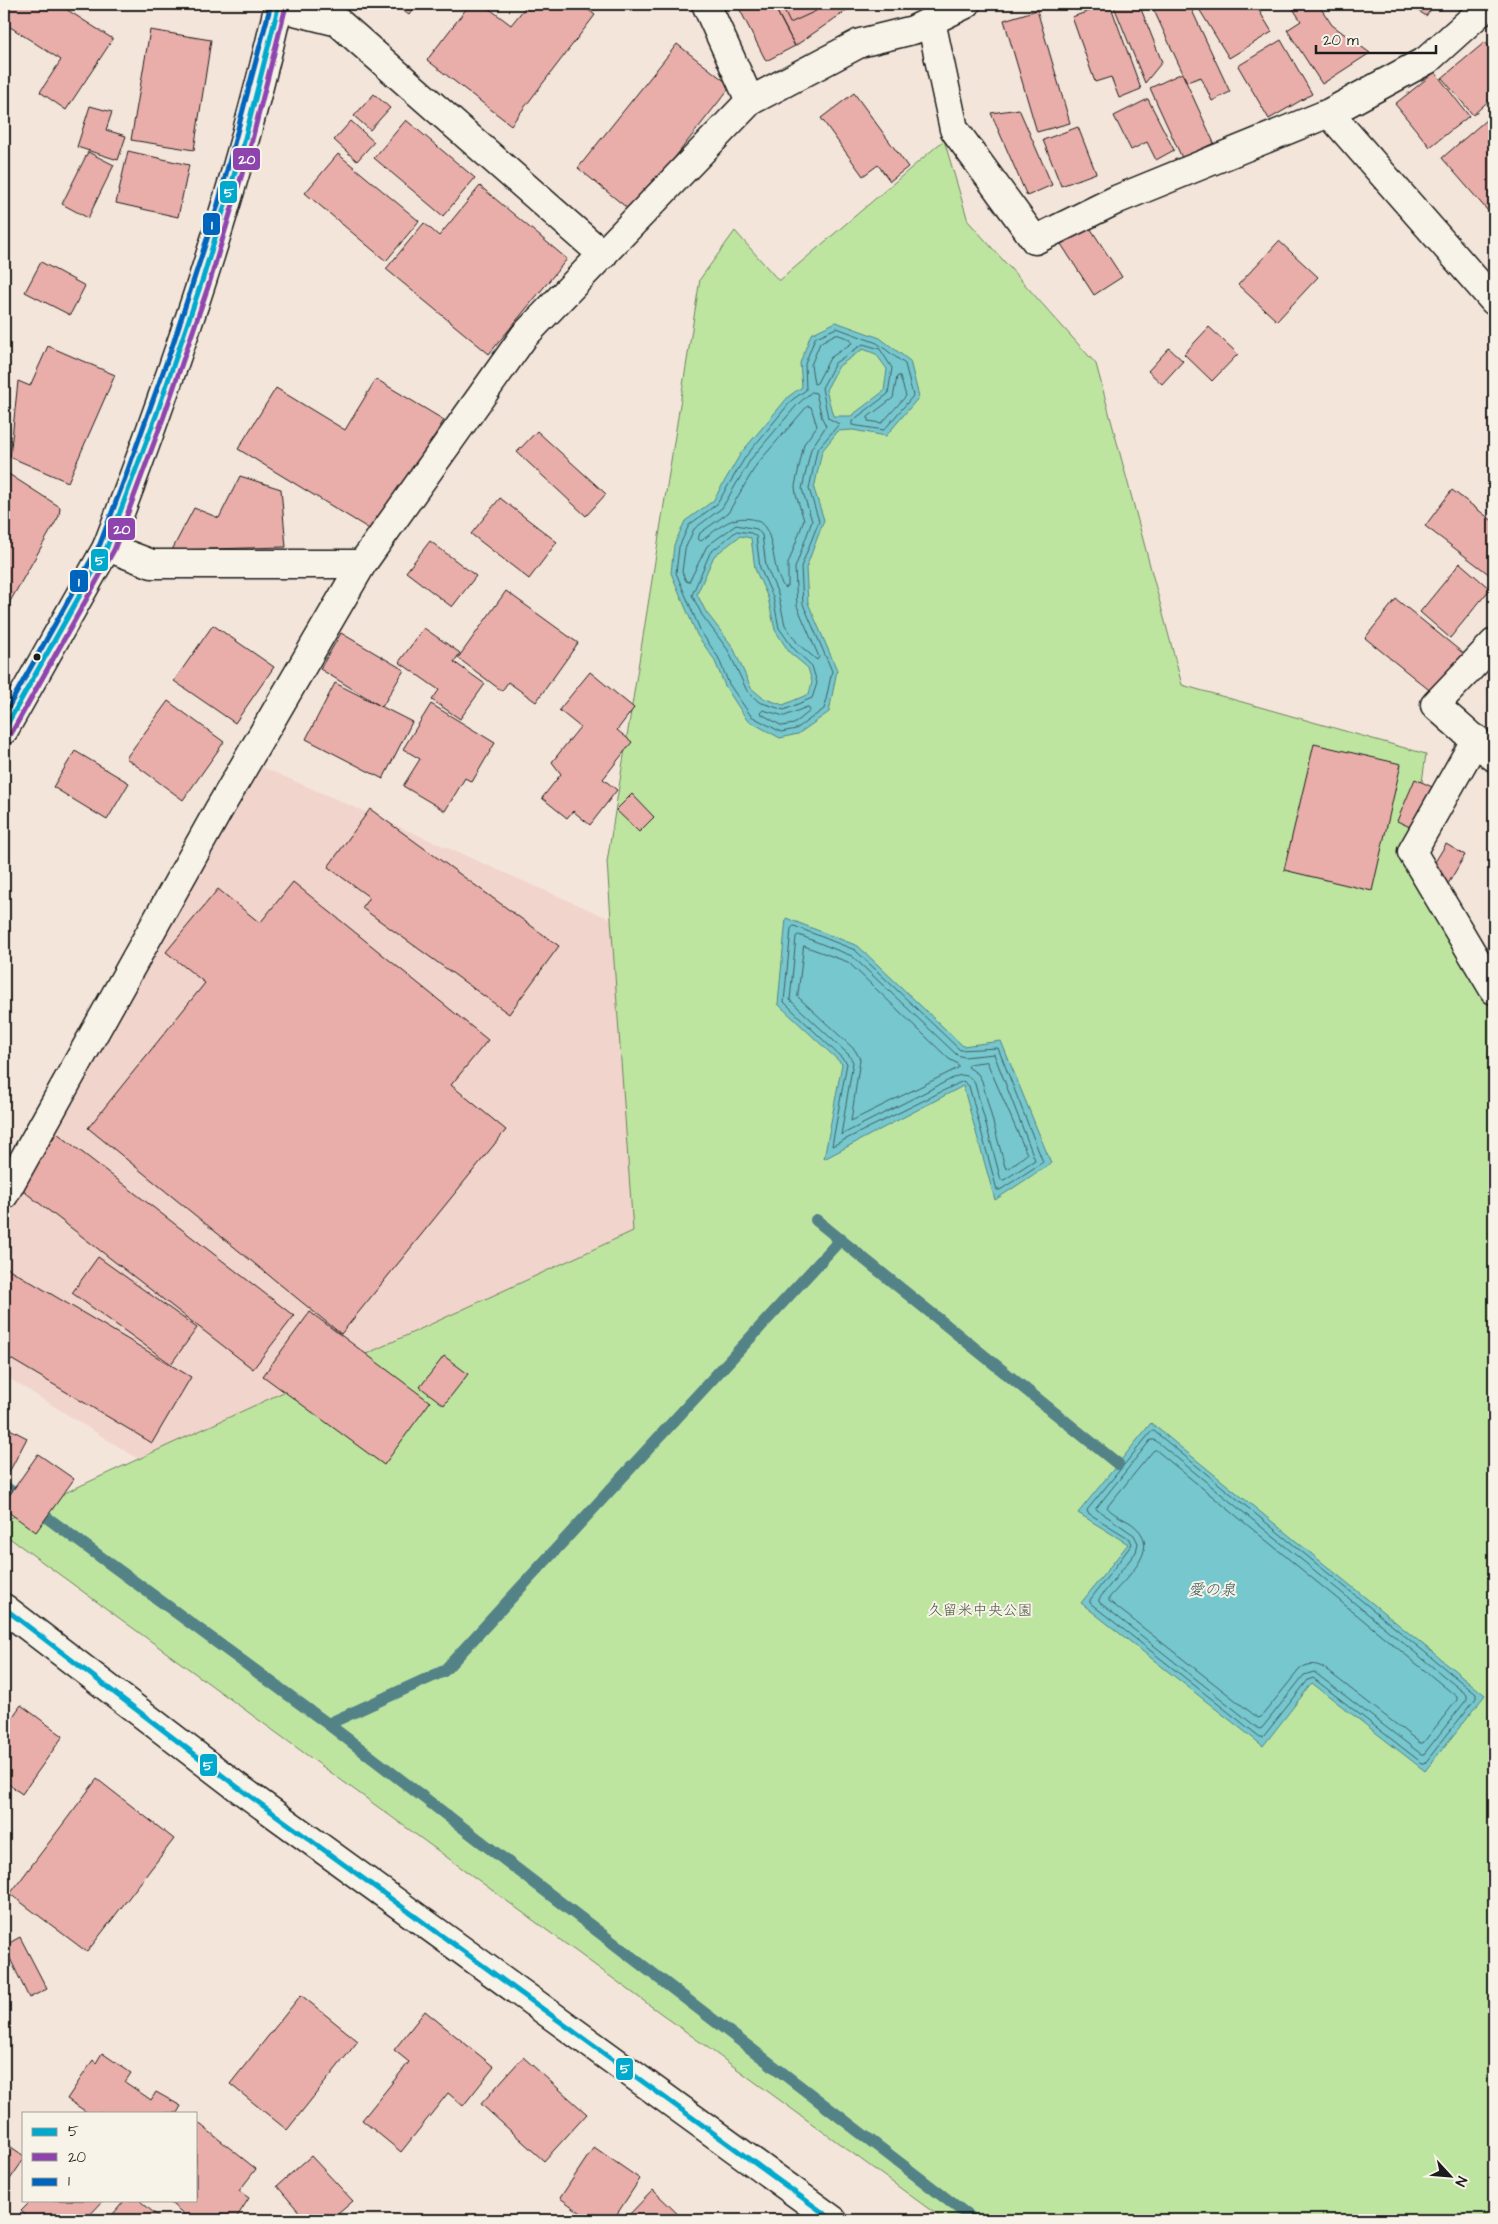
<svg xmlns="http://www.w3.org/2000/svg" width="1498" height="2224" font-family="'Architects Daughter','Klee One',sans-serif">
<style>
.built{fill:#f1d4cc}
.green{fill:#bee5a0;stroke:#6d805e}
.water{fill:#76c7ce;stroke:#528387;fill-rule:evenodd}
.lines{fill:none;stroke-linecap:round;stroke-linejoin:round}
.shore{stroke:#406063;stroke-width:1}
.stream{stroke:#528387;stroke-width:12}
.building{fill:#e9aea9;stroke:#1c1c1c}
.minor-casing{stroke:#1c1c1c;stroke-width:31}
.highway-casing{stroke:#1c1c1c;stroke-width:31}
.minor{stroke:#f7f3e8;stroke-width:28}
.highway{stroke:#f7f3e8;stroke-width:28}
.bus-1-casing{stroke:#f7f3e8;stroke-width:9}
.bus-2-casing{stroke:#f7f3e8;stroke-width:9}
.bus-3-casing{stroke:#f7f3e8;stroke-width:9}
.bus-1{stroke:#00a9ce;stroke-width:5}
.bus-2{stroke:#8e44ad;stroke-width:5}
.bus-3{stroke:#0065bd;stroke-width:5}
.bus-dot{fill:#1c1c1c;stroke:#f7f3e8;stroke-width:2}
.labels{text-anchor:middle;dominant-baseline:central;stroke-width:4;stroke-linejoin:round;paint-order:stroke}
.park-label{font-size:15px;fill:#4d5844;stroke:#f7f3e8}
.water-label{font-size:16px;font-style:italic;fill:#3c585a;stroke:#f7f3e8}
.line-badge{stroke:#f7f3e8;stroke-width:2}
.badge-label{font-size:14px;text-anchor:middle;font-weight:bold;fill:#fff}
</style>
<rect width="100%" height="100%" fill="#f4e5db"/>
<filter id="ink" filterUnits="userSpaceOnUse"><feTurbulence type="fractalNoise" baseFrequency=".02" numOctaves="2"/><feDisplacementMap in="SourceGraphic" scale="10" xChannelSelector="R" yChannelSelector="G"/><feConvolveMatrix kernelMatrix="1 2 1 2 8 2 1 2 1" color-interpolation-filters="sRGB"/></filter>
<g filter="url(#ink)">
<path class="built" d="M262,767L707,961L700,1166L456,1502L180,1485L4,1375V1207Z"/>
<path class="green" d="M944,140L968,221L1096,364L1182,685L1426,754L1412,852L1494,995V2220H944L4,1534V1521L633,1231L607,862L700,279L735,231L779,281Z"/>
<path class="water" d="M836,322L880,338L910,361L919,397L886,436L853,430L838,431L822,451L814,489L824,520L806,568L808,603L837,670L829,712L798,734L780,738L747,720L725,686L714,659L697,635L671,573L674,545L685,521L713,501L741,453L789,396L802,387L800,363L811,334ZM863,349L876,354L887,369L884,391L851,416H833L826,390L839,366ZM740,536L751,538L755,569L768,598L775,630L789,652L808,668L812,682L809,694L783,705L763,698L751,688L733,647L706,612L697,594L714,556Z
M786,918L858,946L963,1046L1001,1041L1051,1163L995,1200L963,1086L824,1159L842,1064L778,1004Z
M1151,1423L1485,1695L1425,1771L1312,1683L1263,1746L1081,1603L1128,1544L1078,1513Z"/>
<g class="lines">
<path class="shore" d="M837,328L877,343L905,364L913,396L884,430L852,425V421L888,394L892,368L880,349L863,344L835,363L822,388L828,418L839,424L817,450L809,489L819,521L801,567L803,604L832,671L824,709L796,729L781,732L751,716L729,684L718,657L701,632L676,573L679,547L689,525L717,504L746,456L792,400L806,390L805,364L815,338Z
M836,334L850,339L852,343L830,358L817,383L814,384L811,365L820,343Z
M900,376L906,396L882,423L868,421V417L893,398L897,377Z
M812,392L816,393L822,418L826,426L811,449L802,489L812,521L795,568L797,606L819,657L817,660L798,644L785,625L778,594L766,566L762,535L757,529L736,525L707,546L689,582L686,581L682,572L685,549L694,529L722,508L751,459L797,405Z
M808,406L811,407L817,426L804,444L795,486L796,495L804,520L788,564V586L785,588C768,569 779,524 752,519C730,515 718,529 701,541L698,539L700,533L728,513L757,464Z
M737,531L751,533L756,536L760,568L773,597L779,628L793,648L812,666L817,683L812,698L784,710L759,702L747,691L728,650L702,615L692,595L710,553Z
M808,707L810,711L794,724L782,726L760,713L763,710L784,716Z
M794,926L855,950L960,1050L998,1048L1043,1162L1000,1190H997L969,1086L963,1081L832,1146L847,1063L784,1002L791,929Z
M799,935L852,956L957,1055L964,1057L994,1054L1035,1160L1004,1180H1001L975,1084C971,1076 965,1074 957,1076L841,1135L853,1062L849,1055L790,1000L796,937Z
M804,946L848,962L949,1059L958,1064V1068L851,1121L860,1059L855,1050L798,997Z
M987,1062L1027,1154L1008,1169L1005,1167L982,1081L978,1074L968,1067L970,1064Z
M1154,1431L1476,1694V1698L1425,1763H1422L1313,1678L1308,1680L1263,1737H1260L1090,1603V1600L1132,1544L1130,1539L1088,1513L1087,1510L1151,1432Z
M1151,1440H1155L1467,1695V1699L1424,1754H1421L1314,1672L1304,1675L1262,1728L1259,1729L1099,1602V1599L1136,1552L1138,1543L1134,1535L1096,1509Z
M1156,1450L1457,1697V1700L1423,1743H1420L1324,1668C1315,1663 1307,1663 1299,1670L1261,1717L1258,1718L1109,1601V1598C1128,1575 1166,1546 1129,1522C1122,1518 1111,1513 1107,1507L1153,1451Z"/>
<path class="stream" d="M816,1220L1118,1464
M4,1486L328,1724L974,2220
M328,1724L444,1671L841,1239"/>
</g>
<path class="building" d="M4,4H58L113,39L66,110L40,92L61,60L4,23Z
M394,4H417L409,15Z
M470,4H483L511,25L528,4H581L595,15L511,125L427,60Z
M737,4H773L795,46L766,61Z
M773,4H856L795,46Z
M781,4H813L816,11L790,23Z
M1110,4L1141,89L1119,98L1111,77L1095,82L1072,17Z
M1113,4H1139L1162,62L1145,83Z
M1151,4H1189L1230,92L1212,101L1201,77L1187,82Z
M1196,4H1255L1272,32L1229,58Z
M1290,4H1318L1332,25L1370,53L1322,84L1287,30L1301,21Z
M1409,4H1435L1426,16Z
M1037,10L1070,123L1037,132L1004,20Z
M150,30L211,40L194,150L131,140Z
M1281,40L1312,94L1269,119L1238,66Z
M1485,42L1494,52V96L1473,115L1442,78Z
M677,44L731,86L632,212L578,168Z
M1435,72L1469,116L1430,147L1395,104Z
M1182,73L1214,143L1182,158L1150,88Z
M854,93L908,167L890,181L878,165L863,176L821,118Z
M374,94L390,108L370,130L354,116Z
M1148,99L1174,150L1156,160L1147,142L1131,150L1114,116Z
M90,106L112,112L106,130L126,136L118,160L77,147Z
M1019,109L1052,185L1027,196L991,113Z
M1494,113V218L1442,158Z
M406,120L475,178L443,216L374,158Z
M351,121L374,142L357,161L334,140Z
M1078,127L1096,173L1061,186L1043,140Z
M128,151L189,165L178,217L116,203Z
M88,152L114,165L88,218L62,204Z
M338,154L419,221L386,261L305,193Z
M480,186L567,259L489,354L386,269L424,223L439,236Z
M1089,226L1122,277L1094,295L1061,244Z
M1279,241L1318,277L1277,321L1238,285Z
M41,262L85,286L70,315L25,292Z
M1209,327L1238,354L1212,381L1184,354Z
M48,346L115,375L68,482L10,457L18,381L30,386Z
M1169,348L1183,361L1162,384L1148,371Z
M376,379L444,420L376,533L238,449L276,388L345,430Z
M537,431L606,494L586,516L517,452Z
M4,471L60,507L59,516L4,612Z
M240,476L281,489L286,547L172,550L194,508L219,518Z
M1452,490L1494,522V578L1425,526Z
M500,498L557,542L529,579L471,534Z
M430,541L476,576L452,607L406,572Z
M1460,563L1490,589L1450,638L1420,612Z
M506,591L578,643L536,702L508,682L502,691L458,658Z
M1396,599L1464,654L1433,693L1365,638Z
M213,625L274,667L235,723L174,681Z
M424,628L460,653L454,662L485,684L460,719L432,700L439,690L399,662Z
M341,633L404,670L382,707L320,669Z
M590,672L634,708L617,730L632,742L603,779L617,790L590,825L573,811L567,818L542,798L561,774L552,762L580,727L559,710Z
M335,683L412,722L383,779L306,739Z
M168,701L224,742L183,800L126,758Z
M431,704L495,743L472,782L465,778L445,811L403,786L420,759L403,749Z
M1314,744L1401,764L1372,891L1284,870Z
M75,751L129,783L107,820L53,787Z
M1415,779L1441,791L1423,833L1397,821Z
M632,794L654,817L639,832L616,810Z
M370,809L559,946L509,1014L362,908L369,897L328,867Z
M1446,844L1465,855L1448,884L1429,872Z
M293,882L488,1040L451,1085L506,1130L341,1334L88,1128L205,983L166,952L218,889L260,923Z
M57,1133L294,1316L253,1369L17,1186Z
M98,1257L197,1328L171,1364L72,1293Z
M4,1266L191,1377L152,1443L4,1355Z
M310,1312L430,1402L384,1465L263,1376Z
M444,1356L468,1374L444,1405L420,1387Z
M4,1426L27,1438L4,1482Z
M38,1454L74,1479L36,1532L4,1509V1503Z
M21,1705L63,1736L22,1794L4,1781V1729Z
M97,1779L174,1839L87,1952L10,1894Z
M20,1937L47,1989L29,1998L4,1946Z
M301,1995L358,2041L287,2130L230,2084Z
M425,2011L494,2067L463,2106L448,2093L401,2152L362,2120L409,2062L394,2050Z
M102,2053L131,2073L125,2082L151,2100L156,2092L181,2106L177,2113H88L67,2099L93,2060L96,2063Z
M523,2057L587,2114L544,2161L481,2104Z
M196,2121L256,2169L239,2191L249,2198L235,2220H230L220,2214L215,2220H191L167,2200H196Z
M4,2142L24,2156V2159L4,2188Z
M594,2147L640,2179L613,2220H591L560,2198Z
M311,2156L353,2201L338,2214L343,2220H306L277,2186Z
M653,2190L684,2220H624Z
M32,2200H104L85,2220H31L21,2211Z
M125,2200H139L162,2220H108Z"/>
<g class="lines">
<g class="minor-casing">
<path id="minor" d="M706,4L750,101
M278,7L338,22L603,255
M931,21L954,129L1035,240L1118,199L1329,113L1427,60L1489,4
M1329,113L1494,301
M107,547L152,564H362
M1494,643L1435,705L1494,757
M1476,739L1412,852L1494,990
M4,1195L218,811L362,564L524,336L750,101L860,43L913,30L966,4
M4,1608L236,1786L833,2220"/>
</g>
<g class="highway-casing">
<path id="highway" d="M4,730L107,547C175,369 237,190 279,4"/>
</g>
<use href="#minor" class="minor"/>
<use href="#highway" class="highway"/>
<g class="bus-1-casing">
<path id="bus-1" d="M4,730L107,547L157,413L203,278L244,142L279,4
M4,1608L236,1786L833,2220"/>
</g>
<g class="bus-2-casing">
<path id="bus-2" d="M11,734L114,550L164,416L210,281L251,144L286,6"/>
</g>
<g class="bus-3-casing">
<path id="bus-3" d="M4,715L100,544L125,478L173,344L217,208L271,4"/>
</g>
<use href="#bus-1" class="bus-1"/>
<use href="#bus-2" class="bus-2"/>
<use href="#bus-3" class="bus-3"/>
</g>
</g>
<circle class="bus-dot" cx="37" cy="657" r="4.5"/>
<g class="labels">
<g class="park-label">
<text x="980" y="1610">久留米中央公園</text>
</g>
<g class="water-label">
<text x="1212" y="1590">愛の泉</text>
</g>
</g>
<g class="line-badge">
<rect x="232" y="147" width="29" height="24" rx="5" fill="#8e44ad"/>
<rect x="219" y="180" width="19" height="24" rx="5" fill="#00a9ce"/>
<rect x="202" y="212" width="19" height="24" rx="5" fill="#0065bd"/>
<rect x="107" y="517" width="29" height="24" rx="5" fill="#8e44ad"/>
<rect x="90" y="548" width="19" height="24" rx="5" fill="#00a9ce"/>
<rect x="69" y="569" width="20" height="24" rx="5" fill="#0065bd"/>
<rect x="199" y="1753" width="19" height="24" rx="5" fill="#00a9ce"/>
<rect x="615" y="2057" width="19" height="24" rx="5" fill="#00a9ce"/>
</g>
<g class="badge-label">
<text x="247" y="164">20</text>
<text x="229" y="197">5</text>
<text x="212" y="229">1</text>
<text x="122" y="534">20</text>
<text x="100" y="565">5</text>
<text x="79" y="586">1</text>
<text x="208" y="1770">5</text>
<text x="625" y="2073">5</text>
</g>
<rect width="1498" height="2224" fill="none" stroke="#f7f3e8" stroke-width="20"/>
<rect x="10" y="10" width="1478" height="2204" fill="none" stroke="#1c1c1c" stroke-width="2" filter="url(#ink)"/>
<rect x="22" y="2112" width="175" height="90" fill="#f7f3e8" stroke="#9f9d96"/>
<rect x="32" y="2128" width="25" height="8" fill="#00a9ce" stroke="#9f9d96"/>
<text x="68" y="2136" font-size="15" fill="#1c1c1c">5</text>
<rect x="32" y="2153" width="25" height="8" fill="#8e44ad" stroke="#9f9d96"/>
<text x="68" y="2162" font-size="15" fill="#1c1c1c">20</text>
<rect x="32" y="2178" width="25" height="8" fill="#0065bd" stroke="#9f9d96"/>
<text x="68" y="2186" font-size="15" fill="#1c1c1c">1</text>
<g transform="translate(1450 2176) rotate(116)" stroke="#f7f3e8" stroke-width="4" paint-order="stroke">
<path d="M0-4L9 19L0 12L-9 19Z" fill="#1c1c1c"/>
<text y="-8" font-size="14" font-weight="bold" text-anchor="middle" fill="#1c1c1c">N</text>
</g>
<path d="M1316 45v8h120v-8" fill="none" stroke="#1c1c1c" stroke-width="2.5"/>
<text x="1323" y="45" font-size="15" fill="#1c1c1c" stroke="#f7f3e8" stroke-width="4" paint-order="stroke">20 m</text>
</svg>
